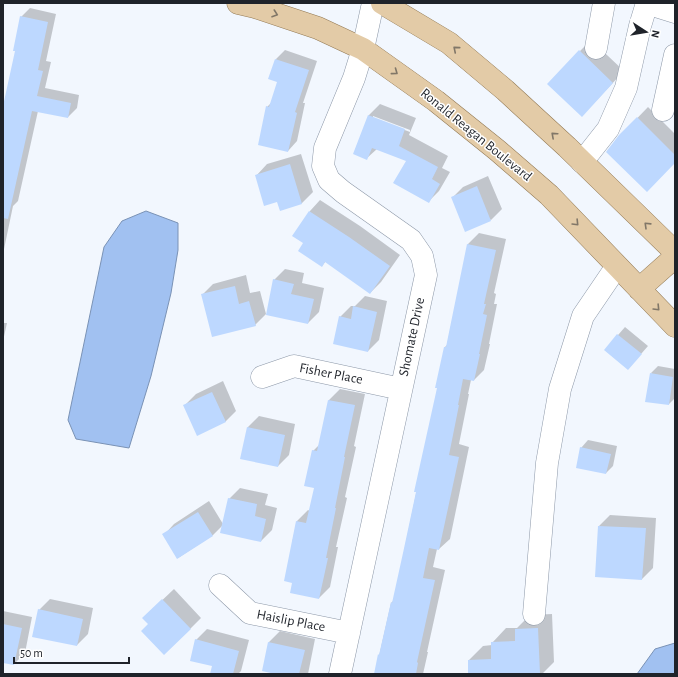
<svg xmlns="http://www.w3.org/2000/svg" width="678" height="677" font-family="'Alegreya Sans',sans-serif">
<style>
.water{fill:#a1c1f1;stroke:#7a92b5}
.shadow{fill:#0003;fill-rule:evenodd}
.building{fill:#bdd8ff}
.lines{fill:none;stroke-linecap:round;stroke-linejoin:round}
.minor-casing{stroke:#8d98a8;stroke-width:23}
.major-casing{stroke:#937a55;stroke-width:23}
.minor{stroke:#fff;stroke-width:22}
.major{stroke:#e3cba7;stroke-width:22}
.oneway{stroke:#817768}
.labels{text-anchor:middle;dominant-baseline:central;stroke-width:3;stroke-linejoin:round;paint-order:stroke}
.street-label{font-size:14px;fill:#1f232a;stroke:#fff}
</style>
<rect width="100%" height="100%" fill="#f2f7fe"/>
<path class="water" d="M146,211L178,223V250L171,293L151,376L129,448L76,439L68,420L104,247L122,221Z
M675,643V674H637L655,649Z"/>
<path class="shadow" d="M30,8L56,14L46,61L51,62L45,88L79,95L77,108L68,117L38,111L18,201L13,206L3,254V109L16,50L21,17Z
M591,40L624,71L593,104L580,51Z
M285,50L317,61L303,103H305L297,141L288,151L267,107L272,102L279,82L276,59Z
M380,104L416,118L409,135L448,156L442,168L450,172L439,191L428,202L407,160L377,149L367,158L354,153L369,115ZM373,116L410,130V132L373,118Z
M648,107L675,134V162L620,136Z
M301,154L313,192L302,203L281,210L278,200L256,176L267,164Z
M488,176L502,209L491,220L452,198L463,187Z
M320,200L360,226L400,255L381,282L370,293L326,261L322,266L304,243L310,211Z
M479,233L506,239L494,293L496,294L494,304H497L489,344H490L484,370L474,380H471L468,394H469L459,444L469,447L450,539L439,549H437L433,567L445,570L427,652H428L423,674H375L391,603L394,600L438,388L445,347L447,345L468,244Z
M285,269L304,273L302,283L324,288L319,312L308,323L274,280Z
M246,275L250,293L260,291L266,314L255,325L202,295L213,284Z
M365,296L387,301L379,340L368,351L340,317L351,306H355Z
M3,323H7L3,341Z
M625,327L648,346L628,369L605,350Z
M658,366L675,369V398L669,404L651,373Z
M223,381L236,411L225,422L185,405L196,394Z
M340,389L365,394L354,446L356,447L345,497L347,498L336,547H338L330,587L319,598L293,582L292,543L297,521L308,510L310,511L315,487L313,451L320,444L329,400Z
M259,416L295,424L289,455L278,466L241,458L248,427Z
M588,440L617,446L613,466L606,473L581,448Z
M240,488L268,494L265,505L277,508L272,530L261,541L223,525L213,535L178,558L164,535L174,524L209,501L223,524L229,499Z
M610,515L656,518L653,568L642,579L596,576L599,526Z
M174,589L201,618L190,629L149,624L155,607Z
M50,599L93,608L88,634L77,645L39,610Z
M3,611L32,617L25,653L14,664L3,662Z
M552,614L554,662L542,674H469V660L483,646L492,645V643L506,628H517L530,615Z
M207,629L249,640L241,671L238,674H211L213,666L196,640Z
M280,631L315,639L308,674H273L269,642Z"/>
<path class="building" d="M20,16L48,22L38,70L43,71L37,96L71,103L68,118L32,111L8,219L3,218V106L15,51H13Z
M579,50L613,83L582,117L547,84Z
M275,59L309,70L295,112L297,113L288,152L258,145L266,106L269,107L277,82L268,79Z
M368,115L405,129L399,146L438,167L432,179L440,184L429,203L393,183L406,161L372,148L367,160L353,154Z
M637,117L675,155V163L647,192L606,152L619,135Z
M290,164L302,204L280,211L277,202L264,206L255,175Z
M477,186L491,221L465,232L451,197Z
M309,211L349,237L390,266L370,294L325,262L322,267L298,251L303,243L292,236Z
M467,244L496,250L484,304H486L483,314L487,315L479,354H480L474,381L463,379L458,405H459L449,455L459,457L439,550L429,548L423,578L435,580L417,662L418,663L416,674H374L378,654L379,655L391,602L392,603L403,553L416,492H414L437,388H435L444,347H446Z
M273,279L294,284L291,294L314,299L308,324L266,315Z
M235,286L239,304L249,301L256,326L212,337L201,294Z
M353,306L377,312L368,352L333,344L339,316L351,319Z
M617,334L642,354L628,370L604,350Z
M650,373L673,377L669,405L645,402Z
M212,392L226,422L197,436L183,405Z
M328,400L355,405L344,457H345L335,508H336L326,558H328L319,599L290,593L292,583L284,581L296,521L306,523L314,488L304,486L312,450L317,451Z
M247,427L285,435L278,467L240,459Z
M580,447L611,454L606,474L576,468Z
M228,498L257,504L255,516L266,519L261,542L220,533Z
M198,512L213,536L177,559L162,534Z
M598,526L646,528L642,580L595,577Z
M162,599L191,629L164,655L141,631L148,624L142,618Z
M38,609L83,619L77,646L32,637Z
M3,624L22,628L14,665L3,663Z
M538,628L540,674H468V660L491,659V642L515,641V629Z
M195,639L239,651L233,674H210L212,666L190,661Z
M268,642L305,650L299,674H275L262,671Z"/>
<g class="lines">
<g class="minor-casing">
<path id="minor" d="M653,3L659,7L675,12
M596,48L604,3
M663,110L675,55
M582,162L608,129L626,88L640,26L647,3
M262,377L294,366L401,389
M220,585L250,613L349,633
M534,614L547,463L560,389L583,316L617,266
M340,674L426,275L422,256L411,240L343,192L329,180L323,166L325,148L354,78L363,49L373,3"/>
</g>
<g class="major-casing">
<path id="major" d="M238,3L255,7L318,28L363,49L436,101L497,150L549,195L675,326
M382,3L449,43L505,90L567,147L675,252
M639,289L675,257"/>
</g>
<use href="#minor" class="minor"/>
<use href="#major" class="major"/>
</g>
<defs><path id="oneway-chevron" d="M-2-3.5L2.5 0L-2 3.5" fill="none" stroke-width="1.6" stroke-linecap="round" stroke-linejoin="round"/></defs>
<g class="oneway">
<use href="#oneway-chevron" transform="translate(275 14) rotate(19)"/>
<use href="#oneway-chevron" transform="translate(456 49) rotate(-140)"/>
<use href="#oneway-chevron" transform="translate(395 72) rotate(36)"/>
<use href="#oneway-chevron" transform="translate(554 135) rotate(-138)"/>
<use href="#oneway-chevron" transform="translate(576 223) rotate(46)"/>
<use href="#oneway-chevron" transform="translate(647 225) rotate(-136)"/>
<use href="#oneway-chevron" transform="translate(657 308) rotate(46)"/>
</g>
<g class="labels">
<g class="street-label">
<text transform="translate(476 135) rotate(39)">Ronald Reagan Boulevard</text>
<text transform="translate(412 337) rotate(-78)">Shomate Drive</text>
<text transform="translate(331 374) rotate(11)">Fisher Place</text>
<text transform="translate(291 621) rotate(11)">Haislip Place</text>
</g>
</g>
<rect width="678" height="677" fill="none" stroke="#1f232a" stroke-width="8"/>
<g transform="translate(646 32) rotate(102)" stroke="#ffffff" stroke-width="3" paint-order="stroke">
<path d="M0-3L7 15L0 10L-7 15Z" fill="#1f232a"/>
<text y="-6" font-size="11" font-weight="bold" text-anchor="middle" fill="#1f232a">N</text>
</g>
<path d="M14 657v6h115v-6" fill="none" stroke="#1f232a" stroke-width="2"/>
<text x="20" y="657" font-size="12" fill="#1f232a" stroke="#ffffff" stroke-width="3" paint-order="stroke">50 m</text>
</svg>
